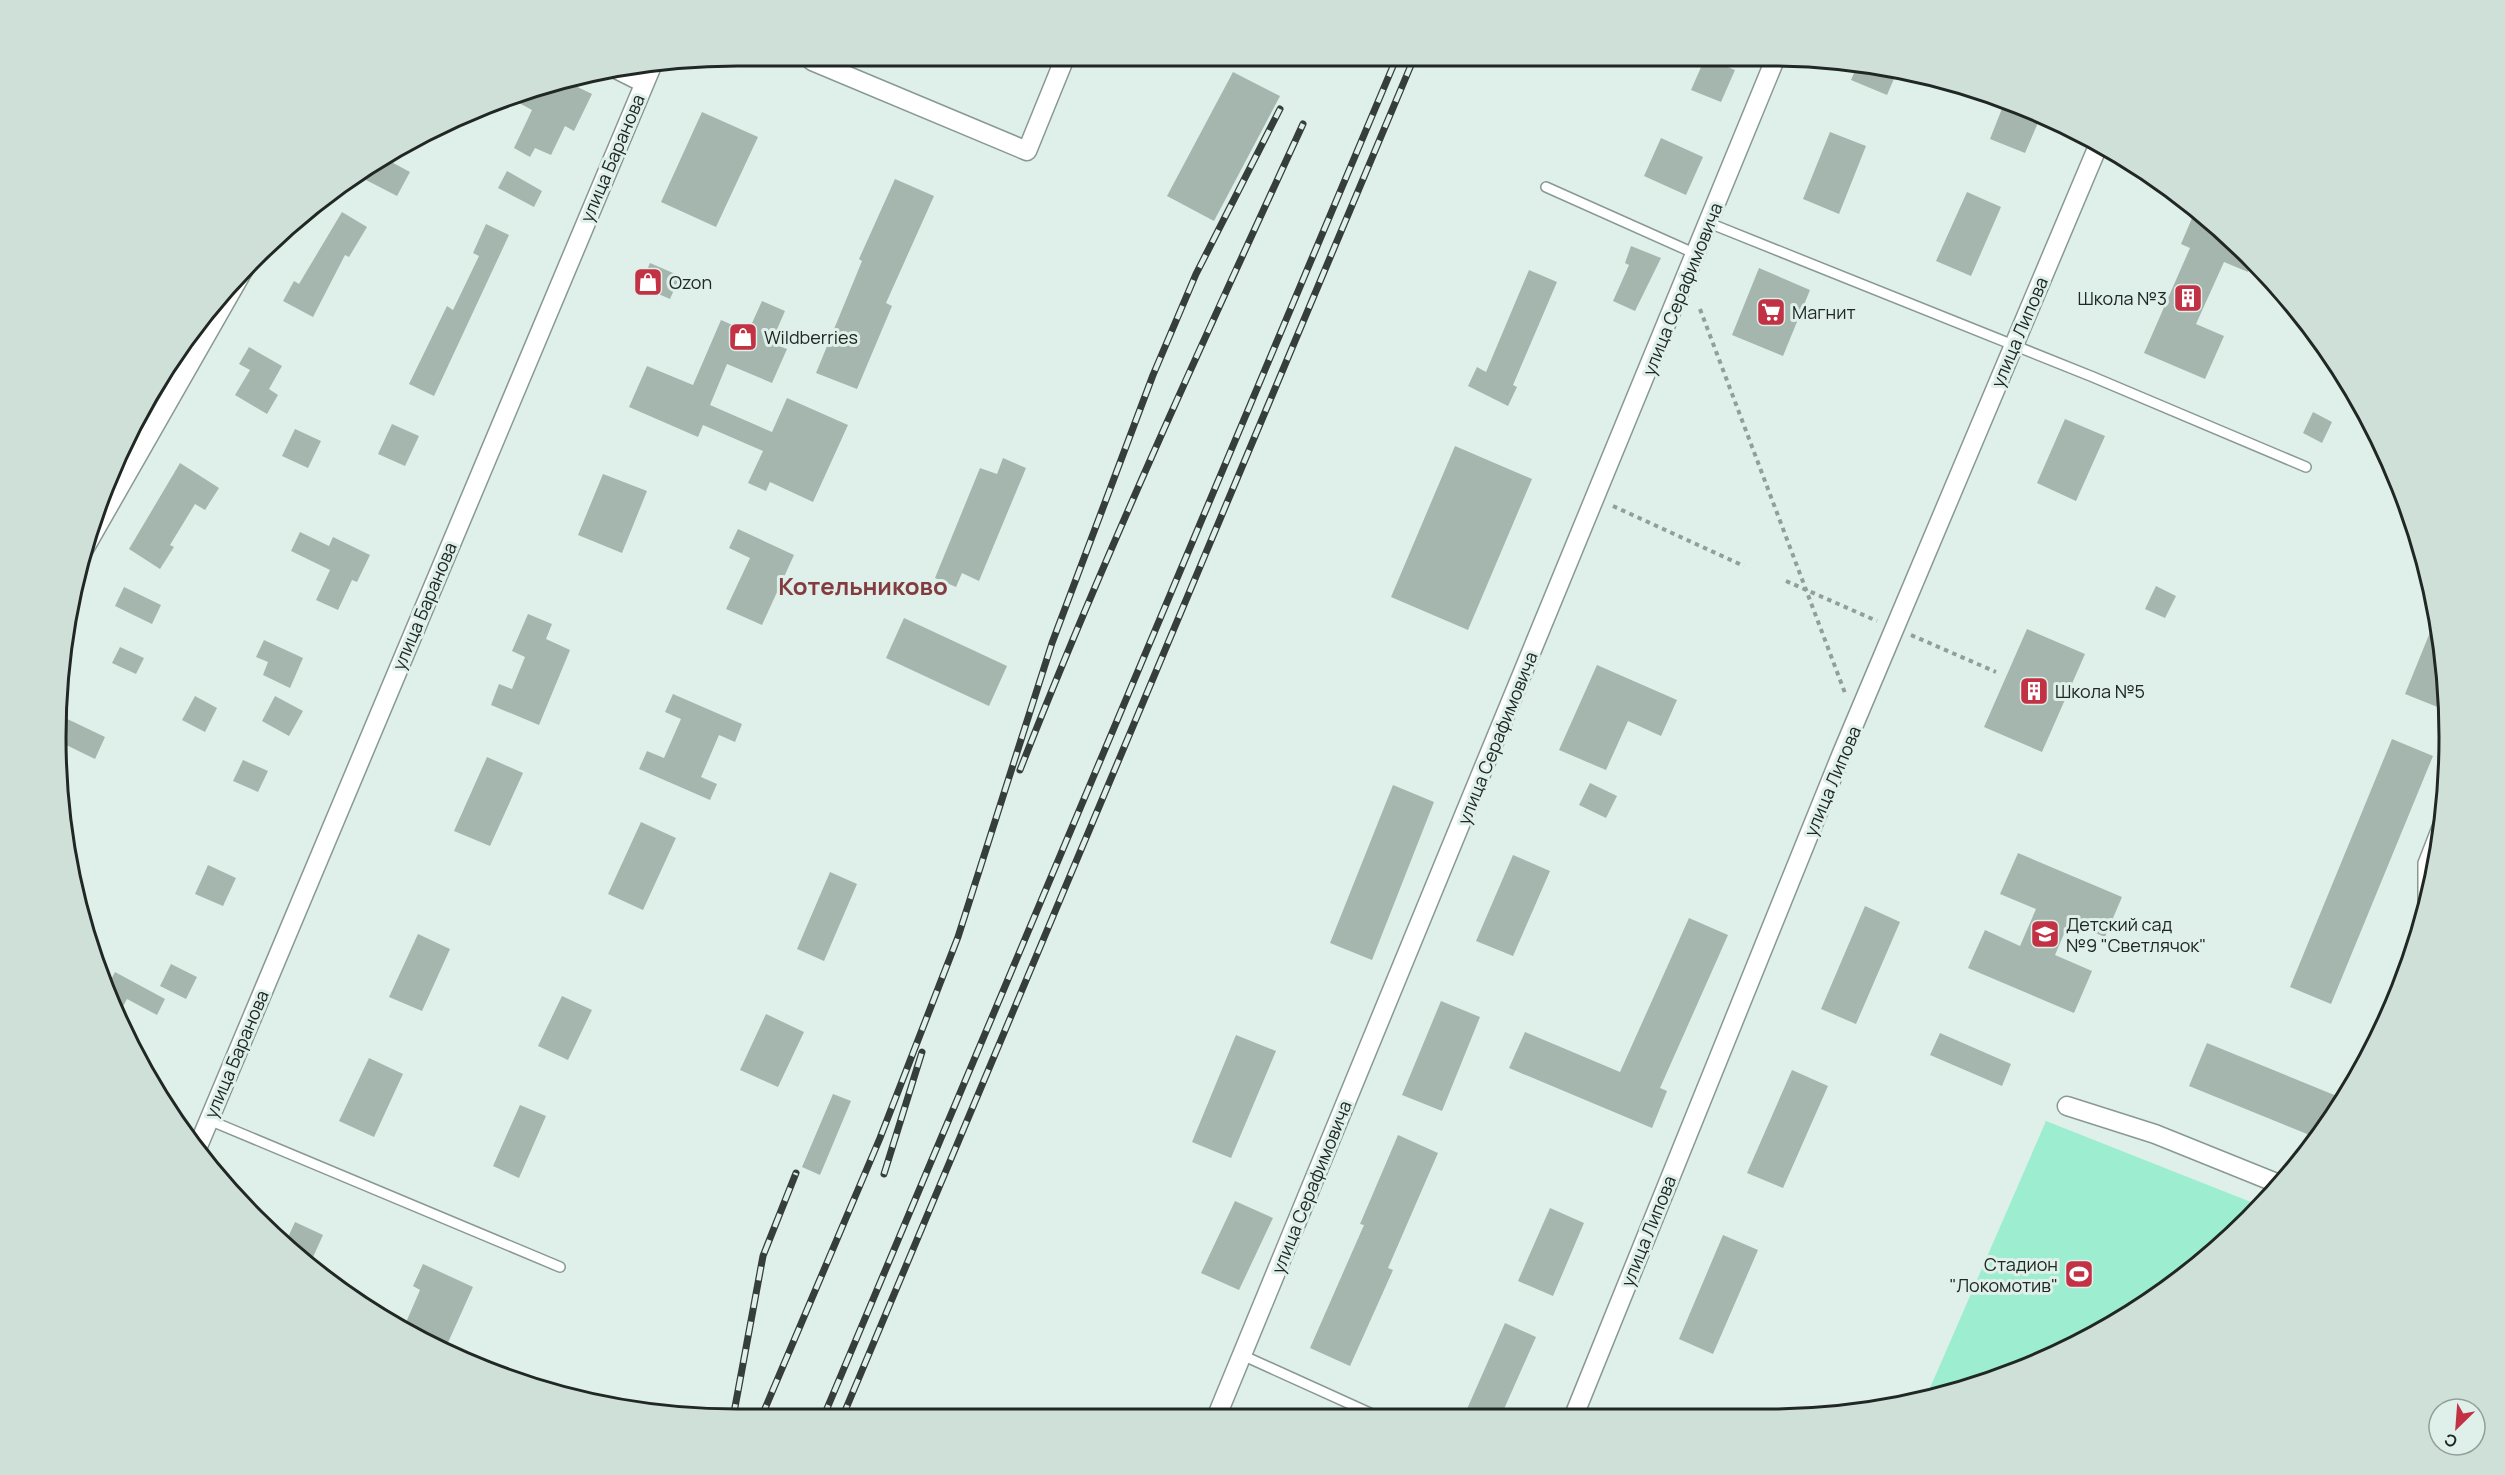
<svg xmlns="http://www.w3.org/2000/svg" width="2505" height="1475" font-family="Manrope,sans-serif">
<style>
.green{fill:#9dedd0}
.building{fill:#a5b6af}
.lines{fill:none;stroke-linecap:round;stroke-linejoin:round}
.service-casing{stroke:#889992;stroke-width:12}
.minor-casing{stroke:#889992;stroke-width:21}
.path{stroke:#919f9a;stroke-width:4;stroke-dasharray:4.5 4.5;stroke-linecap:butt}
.service{stroke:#fff;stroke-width:9}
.minor{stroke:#fff;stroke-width:18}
.rail-casing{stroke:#363e3b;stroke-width:7}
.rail{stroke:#def0e9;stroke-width:4.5;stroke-dasharray:14;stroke-linecap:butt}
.labels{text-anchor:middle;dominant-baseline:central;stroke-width:6;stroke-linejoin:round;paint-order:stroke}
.street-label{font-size:18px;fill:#202724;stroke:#def0e9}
.poi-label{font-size:18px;fill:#202724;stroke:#def0e9;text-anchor:start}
.district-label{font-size:24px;font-weight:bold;fill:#833b3f;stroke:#def0e9}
.rim{fill:none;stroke:#202724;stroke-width:3}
</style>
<rect width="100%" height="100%" fill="#def0e9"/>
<path class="green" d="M2046,1121L2261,1206L2249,1220L2109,1328L1986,1383L1927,1395Z"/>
<path class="building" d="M1705,58L1735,70L1721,102L1691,90Z
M1857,66L1896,74L1887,95L1851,80Z
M1233,72L1280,96L1214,221L1167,196Z
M565,81L592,94L574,131L565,126L551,155L535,148L530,157L514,148L532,110L519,103L525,90Z
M2005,101L2040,118L2025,153L1990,139Z
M702,112L758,137L716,227L661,202Z
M1830,132L1866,146L1839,214L1803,199Z
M1661,138L1703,157L1686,195L1644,176Z
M384,158L410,172L397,196L366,180L374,164Z
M507,171L542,191L534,207L498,188Z
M895,179L934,196L886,303L892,306L857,389L816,373L862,261L859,259Z
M1967,192L2001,207L1971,276L1936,261Z
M2195,211L2253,260L2248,272L2224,262L2196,324L2224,336L2205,379L2144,353L2190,248L2181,244Z
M342,212L367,227L349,257L345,255L313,317L283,301L294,281L299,284Z
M486,224L509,235L434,396L409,384L447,306L453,310L479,256L473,253Z
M1631,246L1661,258L1635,311L1613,301L1629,265L1625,263Z
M650,263L680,276L670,299L640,286Z
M1759,268L1810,290L1783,356L1732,335Z
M1529,270L1557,282L1513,385L1517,387L1508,406L1468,386L1477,367L1486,372Z
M762,301L785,311L771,343L787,349L772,383L727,364L710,405L772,432L787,398L848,425L813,502L770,482L766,491L748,483L763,451L703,425L698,437L629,407L647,366L693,385L721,320L748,332Z
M249,347L282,366L269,389L278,395L267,414L235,395L250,370L239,364Z
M2313,412L2332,422L2322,443L2303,433Z
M2065,419L2105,436L2076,501L2037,483Z
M392,424L419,436L405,466L378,454Z
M295,429L321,441L308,468L282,456Z
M1455,446L1532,479L1468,630L1391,597Z
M1003,458L1026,468L979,581L962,573L956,587L935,578L980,468L997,474Z
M180,463L219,488L205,510L195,504L170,545L174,547L160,569L129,549Z
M603,474L647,491L622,553L578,535Z
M738,529L794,555L762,625L726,609L750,558L729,548Z
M300,532L329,546L333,537L370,555L357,582L352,580L338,610L316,600L330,570L291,551Z
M2156,586L2176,596L2165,618L2145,609Z
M124,587L161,605L152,624L115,606Z
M528,614L552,624L546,639L570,650L539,725L491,705L499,684L512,689L525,657L512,651Z
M2437,615L2445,694L2440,708L2405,694Z
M904,618L1007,666L989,706L886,658Z
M2027,629L2085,654L2042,752L1984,727Z
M264,640L303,658L290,688L263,675L268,662L256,657Z
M120,647L144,658L136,674L112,663Z
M1597,665L1677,700L1661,736L1628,721L1606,770L1559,750Z
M673,694L742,724L735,742L719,735L701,777L717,784L710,800L639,769L647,751L664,758L681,719L665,712Z
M195,696L217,708L205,732L182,720Z
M275,696L303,711L289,736L262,721Z
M59,715L105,737L95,759L58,741Z
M2392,739L2433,756L2331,1004L2290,987Z
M487,757L523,773L490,846L454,831Z
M243,760L268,771L258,792L233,781Z
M1590,783L1617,796L1606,818L1579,805Z
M1393,785L1434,802L1372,960L1330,943Z
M641,822L676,838L643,910L608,894Z
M2018,853L2122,897L2105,937L2069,922L2055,955L2092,971L2074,1013L1968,968L1985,930L2020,946L2036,909L2000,894Z
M1513,855L1550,871L1513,956L1476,941Z
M208,865L236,878L223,906L195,894Z
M830,872L857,884L824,961L797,949Z
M1865,906L1900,922L1856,1024L1821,1009Z
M1689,918L1728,935L1660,1088L1667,1091L1652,1128L1509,1068L1525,1032L1620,1072Z
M418,934L450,949L422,1011L389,997Z
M171,964L197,977L186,999L160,986Z
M115,972L165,999L157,1015L127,999L118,1016L106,989Z
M562,996L592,1010L568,1060L538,1046Z
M1441,1001L1480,1017L1442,1111L1402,1095Z
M766,1014L804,1032L778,1087L740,1070Z
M1940,1033L2011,1064L2002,1086L1930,1055Z
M1236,1035L1276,1051L1231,1158L1192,1142Z
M2207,1043L2344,1099L2335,1116L2317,1138L2189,1086Z
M369,1058L403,1074L374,1137L339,1121Z
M1792,1070L1828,1086L1783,1188L1747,1173Z
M833,1094L851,1101L820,1175L802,1167Z
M520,1105L546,1116L519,1178L493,1166Z
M1398,1135L1438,1153L1388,1268L1393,1270L1350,1366L1310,1348L1364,1225L1360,1224Z
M1235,1201L1273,1218L1239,1290L1201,1273Z
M1550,1208L1584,1223L1553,1296L1518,1281Z
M295,1222L323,1235L309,1266L284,1246Z
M1723,1235L1758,1250L1713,1354L1679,1339Z
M423,1264L473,1287L446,1347L404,1327L420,1290L413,1286Z
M1505,1323L1536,1337L1500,1418H1488L1467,1409Z"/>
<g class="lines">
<g class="service-casing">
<path id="service" d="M1546,187L1696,254
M1709,223L2093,377L2306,467
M2423,914V863L2442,814
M209,1120L560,1267
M1242,1355L1381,1418"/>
</g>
<g class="minor-casing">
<path id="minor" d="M812,61L1027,151L1064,60
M616,69L644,83
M83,551L244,269
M2067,1106L2155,1134L2279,1184
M196,1151L654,61
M1216,1418L1776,57
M1573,1418L1842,753L2098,146"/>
</g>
<path class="path" d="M1685,57L1689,60V57
M1700,309L1845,693
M1613,506L1744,566
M1786,581L1877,621
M1911,635L1996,672"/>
<use href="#service" class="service"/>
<use href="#minor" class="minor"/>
<g class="rail-casing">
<path id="rail" d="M1020,770C1106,551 1205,337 1303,124
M884,1174L922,1052
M733,1418L763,1256L796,1173
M761,1418L880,1138L958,937L1052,643L1153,375L1196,274L1280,109
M823,1418L1396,59
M842,1418L1414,58"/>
</g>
<use href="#rail" class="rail"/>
</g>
<defs>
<g id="shop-square" transform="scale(1.5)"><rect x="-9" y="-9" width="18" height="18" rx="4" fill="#c23144" stroke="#def0e9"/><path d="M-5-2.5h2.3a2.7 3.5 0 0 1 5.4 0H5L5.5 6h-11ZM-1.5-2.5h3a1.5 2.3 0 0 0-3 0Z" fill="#fff"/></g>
<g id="building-square" transform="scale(1.5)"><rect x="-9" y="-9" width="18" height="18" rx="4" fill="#c23144" stroke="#def0e9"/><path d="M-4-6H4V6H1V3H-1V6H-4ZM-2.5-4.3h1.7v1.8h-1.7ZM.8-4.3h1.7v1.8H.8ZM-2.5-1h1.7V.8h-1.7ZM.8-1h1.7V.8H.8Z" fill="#fff"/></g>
<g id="supermarket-square" transform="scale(1.5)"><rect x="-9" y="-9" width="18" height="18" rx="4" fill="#c23144" stroke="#def0e9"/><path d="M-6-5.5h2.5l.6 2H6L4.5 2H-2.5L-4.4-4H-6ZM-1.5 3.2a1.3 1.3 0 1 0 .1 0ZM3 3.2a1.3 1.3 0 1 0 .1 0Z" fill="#fff"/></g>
<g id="school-square" transform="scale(1.5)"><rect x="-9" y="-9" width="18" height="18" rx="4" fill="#c23144" stroke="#def0e9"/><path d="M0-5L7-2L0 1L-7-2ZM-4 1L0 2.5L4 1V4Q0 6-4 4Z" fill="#fff"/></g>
<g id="stadium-square" transform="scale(1.5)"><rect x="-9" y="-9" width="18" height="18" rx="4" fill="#c23144" stroke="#def0e9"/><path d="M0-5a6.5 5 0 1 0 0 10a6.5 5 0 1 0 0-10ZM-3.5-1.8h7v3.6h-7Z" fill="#fff"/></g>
</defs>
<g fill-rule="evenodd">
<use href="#shop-square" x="648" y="282"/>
<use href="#building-square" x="2188" y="298"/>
<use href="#supermarket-square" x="1771" y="312"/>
<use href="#shop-square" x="743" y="337"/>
<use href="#building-square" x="2034" y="691"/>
<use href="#school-square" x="2045" y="934"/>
<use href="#stadium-square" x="2079" y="1274"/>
</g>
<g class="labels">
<g class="street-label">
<text transform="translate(612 158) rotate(-67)">улица Баранова</text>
<text transform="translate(1682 289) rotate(-68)">улица Серафимовича</text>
<text transform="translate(2019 332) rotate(-67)">улица Липова</text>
<text transform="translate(424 606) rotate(-67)">улица Баранова</text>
<text transform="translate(1497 738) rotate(-68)">улица Серафимовича</text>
<text transform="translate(1832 781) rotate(-67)">улица Липова</text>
<text transform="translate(236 1054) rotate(-67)">улица Баранова</text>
<text transform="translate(1311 1187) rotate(-68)">улица Серафимовича</text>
<text transform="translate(1648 1231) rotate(-68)">улица Липова</text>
</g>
<g class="poi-label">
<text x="669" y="282">Ozon</text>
<text x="2167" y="298" text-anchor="end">Школа №3</text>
<text x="1792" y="312">Магнит</text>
<text x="764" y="337">Wildberries</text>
<text x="2055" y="691">Школа №5</text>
<text x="2066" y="924">Детский сад<tspan x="2066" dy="21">№9 "Светлячок"</tspan></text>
<text x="2058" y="1264" text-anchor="end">Стадион<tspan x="2058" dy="21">"Локомотив"</tspan></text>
</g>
<g class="district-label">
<text x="863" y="585">Котельниково</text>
</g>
</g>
<path d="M0 0H2505V1475H0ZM737 66H1768A671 671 0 0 1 2439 737V738A671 671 0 0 1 1768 1409H737A671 671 0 0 1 66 738V737A671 671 0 0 1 737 66Z" fill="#cfe0d9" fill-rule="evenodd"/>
<path class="rim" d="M737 66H1768A671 671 0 0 1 2439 737V738A671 671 0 0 1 1768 1409H737A671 671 0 0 1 66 738V737A671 671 0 0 1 737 66Z"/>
<g transform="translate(2457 1427) rotate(205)"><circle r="28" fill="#def0e9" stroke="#92a09a" stroke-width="1.5"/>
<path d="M0-4.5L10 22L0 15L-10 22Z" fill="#c23144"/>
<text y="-9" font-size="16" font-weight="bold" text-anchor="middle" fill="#202724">С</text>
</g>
</svg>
